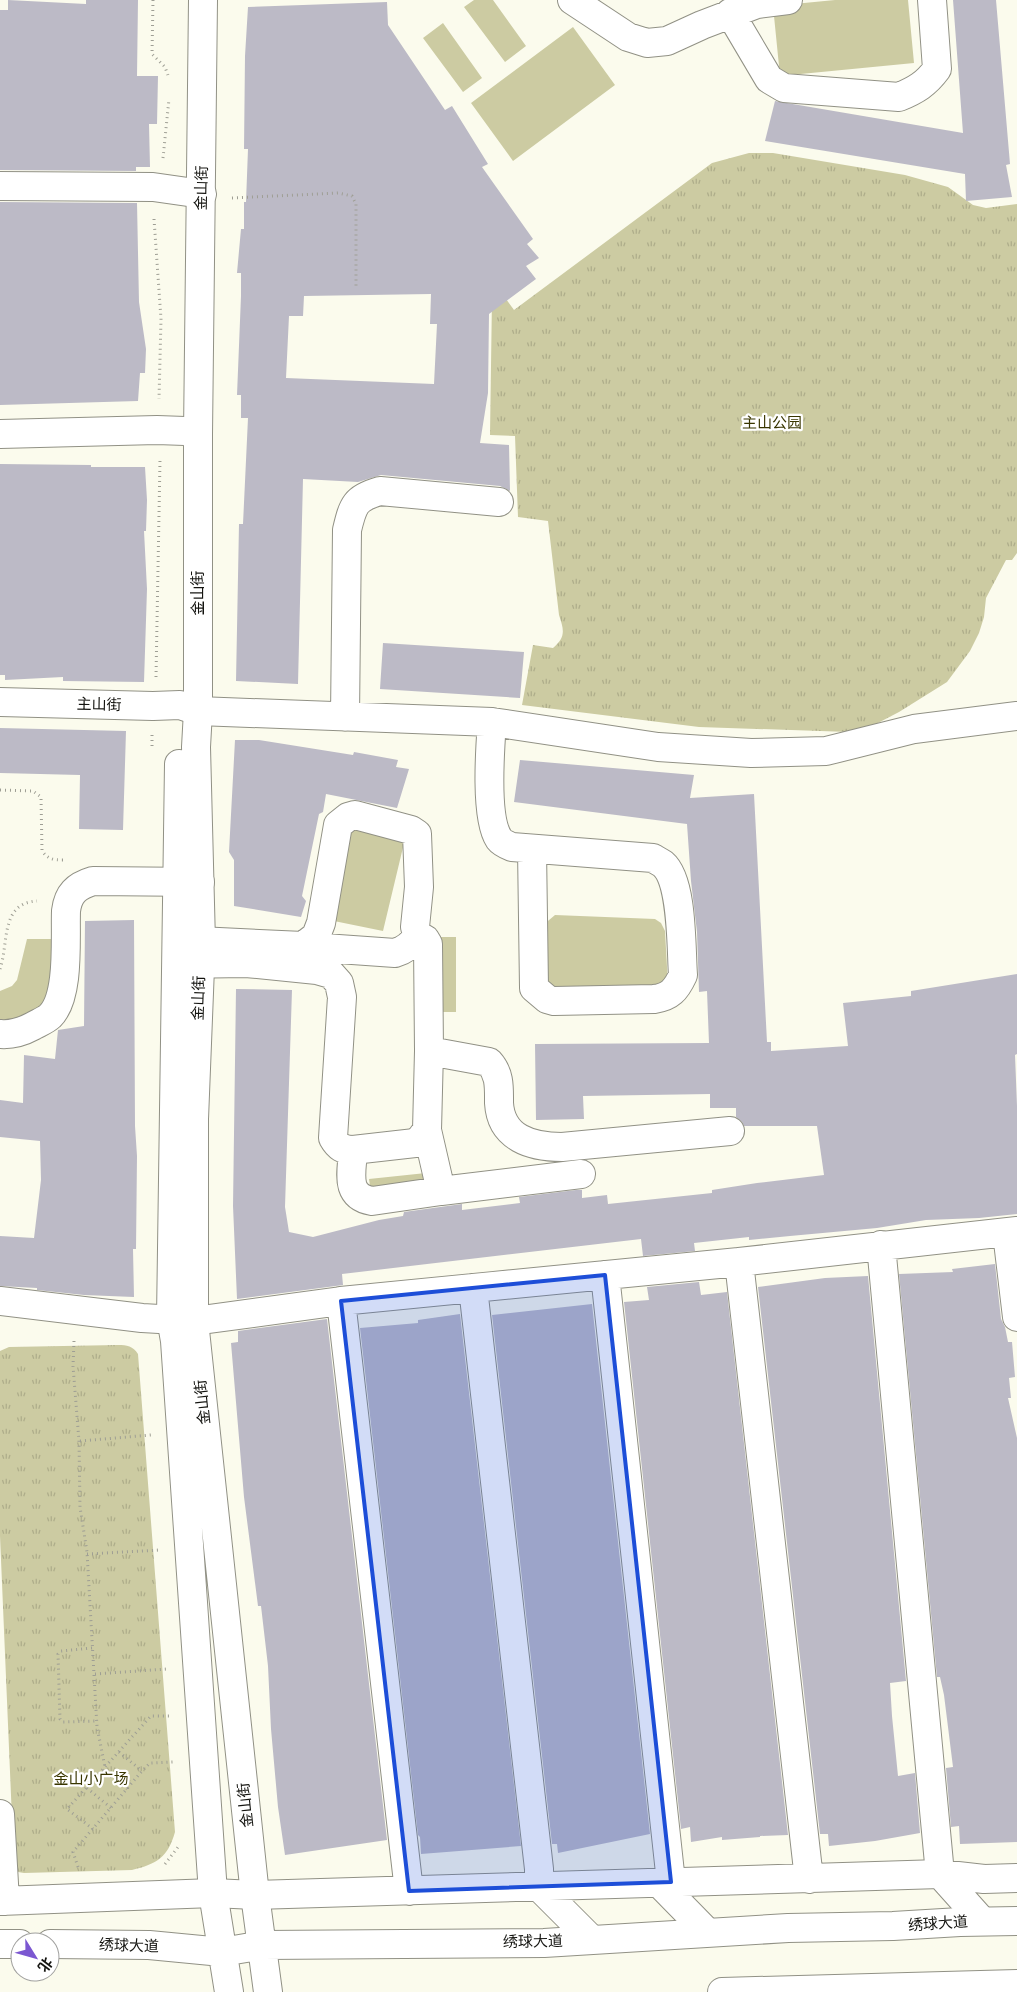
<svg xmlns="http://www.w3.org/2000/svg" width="1017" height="1992" font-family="'Sofia Sans Condensed','Noto Sans SC',sans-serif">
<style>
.green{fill:#cccba2}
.park{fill:url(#park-tufts)}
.building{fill:#bcbac6;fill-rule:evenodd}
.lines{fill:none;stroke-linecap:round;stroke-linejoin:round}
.minor-casing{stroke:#919185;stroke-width:30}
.major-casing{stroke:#919185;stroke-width:30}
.path{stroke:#9e9e94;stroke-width:3;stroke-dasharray:1 4;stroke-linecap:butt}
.minor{stroke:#fff;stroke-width:28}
.major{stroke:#fff;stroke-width:28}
.marked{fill:#1d4ed8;fill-opacity:0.2;stroke:#1d4ed8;stroke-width:4;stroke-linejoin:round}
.labels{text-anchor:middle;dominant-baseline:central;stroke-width:4.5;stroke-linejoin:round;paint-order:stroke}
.street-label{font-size:15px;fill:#141410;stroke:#fff}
.park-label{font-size:15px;fill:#393600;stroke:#fff}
</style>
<defs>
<pattern id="park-tufts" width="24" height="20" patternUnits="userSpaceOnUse" patternTransform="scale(1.25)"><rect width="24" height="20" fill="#cccba2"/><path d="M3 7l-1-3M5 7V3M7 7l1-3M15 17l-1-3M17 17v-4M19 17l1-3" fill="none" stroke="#aead8a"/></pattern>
</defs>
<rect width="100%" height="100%" fill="#fbfbed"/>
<path class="green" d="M474,0H493L526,46L505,62L464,7Z
M835,0H908L914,63L780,76L773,6Z
M443,23L482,78L463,92L423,38Z
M573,27L615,85L513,161L471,103Z
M351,828L405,839L383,931L334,921Z
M555,915L655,919L661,923L665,931L668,985L548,993L542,926Z
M438,937H456V1012H438Z
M27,939H52L57,942L51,998L29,1018L0,1025V991L12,986L17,980Z
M426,1173L428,1186L371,1193L369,1179Z"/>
<path class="park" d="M749,153H773L905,175L948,187L973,205L986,208L1017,204V553L1012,560H1006L986,598L984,617L979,633L970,651L947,682L899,712L876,724L849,732L699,727L522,705L533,645L553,648C566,637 564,630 559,615L548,521L518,517L515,436L490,435L492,297L498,288L514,310L712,163Z
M118,1345C127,1345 133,1346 138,1354L175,1832C168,1857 157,1864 132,1870L24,1873L18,1872L14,1866L0,1536V1351L9,1347Z"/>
<path class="building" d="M8,0L86,4V0H138L137,76H158L157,124H149L150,167H136V171L0,170V10H8Z
M953,0H996L1010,164L1006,165L1012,197L966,201L965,174L765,141L775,101L963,133Z
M387,2L388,25L445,110L452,106L488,164L482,167L533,239L527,244L539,258L526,266L536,279L489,314L488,393L480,443L509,445L510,491L500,486L381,475L358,482L303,479L298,684L236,681L239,524H243L248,418H241V395H237L241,296V273H237L241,229H244V202H246L248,149H244L245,56L248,7ZM431,294L430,324H437L434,384L286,378L289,316H303L304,296Z
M0,202L137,203L139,302L146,349L145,373H140L138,401L0,405Z
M0,464L91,465V467H145L147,500L146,531H144L147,589L144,682L63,681V677L5,680V675H0Z
M383,643L524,652L520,698L380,689Z
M0,728L126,731L123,830L79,829L80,775L0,773Z
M235,740H259L353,755L354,752L398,760L396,767L409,769L397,808L326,794L323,812L319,814L302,896L306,901L301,917L234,906V860L229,852Z
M520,760L694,775L690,798L754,794L767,1042H771V1051L848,1046L843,1003L911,996V991L1017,974V1054L1015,1055L1017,1106V1214L979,1218L926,1220L877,1228L790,1236L749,1240V1237L694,1243L695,1251L643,1256L641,1239L342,1274L343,1285L237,1299L233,1206L236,989L292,990L285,1207L289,1232L313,1237L379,1220L403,1216L404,1212L462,1204V1210L520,1203L519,1197L576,1190H582V1198L607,1195L608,1204L712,1193V1190L757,1183L824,1175L817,1126H744L742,1122L736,1117V1108H710V1094L583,1096L584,1119L536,1120L535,1044L709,1043L707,991L699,992L697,932L691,881L687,824L514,802Z
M134,920L135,1126L137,1156L136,1249H133L134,1297L84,1295L37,1290V1288L0,1286V1236L34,1238L41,1180L40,1141L0,1137V1100L23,1103L24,1055L55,1059L58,1030L84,1026L85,921Z
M995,1264L1001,1319L1005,1327L1008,1342H1012L1015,1377L1009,1378L1011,1398H1008L1017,1438V1842L960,1844L959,1826L951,1827L946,1768L953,1767L944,1695L940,1677H937L899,1274L953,1272L952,1269Z
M868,1276L906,1681L890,1683L892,1716L898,1776L915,1773L920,1833L875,1841L829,1846L828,1834H820L758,1287L825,1278Z
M699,1282L701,1295L727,1292L788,1835L760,1836V1837L722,1840V1837L691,1842L690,1827L681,1829L624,1302L649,1300L647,1287Z
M592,1304L650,1834L558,1853L557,1844H552L492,1315Z
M460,1314L521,1846L421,1854L420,1837L418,1835L360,1328L418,1323V1320Z
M327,1319L387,1840L285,1855L278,1807L271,1729L268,1666L261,1606H258L244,1497L231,1343L238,1342V1331Z"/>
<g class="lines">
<g class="minor-casing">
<path id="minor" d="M572,0L628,37L647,43L667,41L702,25L757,4L788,0
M730,13L769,79L784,88L899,97C916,90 926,84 937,69L932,0
M0,186L153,187L202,194
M0,434L157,430L185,431L198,434
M0,702L153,706L180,705L198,711L492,722L658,747L751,753L826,751L914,729L1017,716
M345,717L347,530C353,505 355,498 380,491L499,502
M492,722C490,748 485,818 499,839C502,843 507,845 512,847L653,858C656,860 660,862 663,864C683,881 681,949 683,975C676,990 670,997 654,999L554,1001L547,999L534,988L532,849
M310,942L324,948L395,953C406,950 412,944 418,936
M177,964L246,963L317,970L331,974L339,983L342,997L333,1138C338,1147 343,1150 353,1150L415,1143L421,1138L427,1130L429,1051L428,944L425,939L418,936L415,927L419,887L417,834L411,830L355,815L348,817L338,825L321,923L316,936L303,946L177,940
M0,1034C12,1035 22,1032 33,1026C38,1023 46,1020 50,1016C70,997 65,938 66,911C68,894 76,886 93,881L200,882
M429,1051L489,1062C500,1074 499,1087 499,1103C501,1138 531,1147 562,1147L730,1131
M427,1130L441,1191
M353,1150C352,1172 344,1196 372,1201L441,1191L581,1174
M1007,1233L1017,1317
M881,1245L940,1874L982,1921
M739,1262L809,1879
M605,1275L671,1882
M473,1288L539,1869V1887L591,1939
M0,1301L142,1318L194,1321L341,1301L739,1262L1017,1231
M341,1301L409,1891
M0,1814L5,1901
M659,1883L707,1932
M0,1901L213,1893L255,1895L940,1874L984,1879L1017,1878"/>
</g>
<g class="major-casing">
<path id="major" d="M203,0L198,434V711L196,747L201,942L194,1119V1321L255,1895L268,1992
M179,764L171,1318L175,1341L213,1893L229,1992
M0,1944H20
M50,1944L149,1945L222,1952L263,1945L544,1943L788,1928L893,1926L960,1922L1017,1921
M722,1992L1017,1984"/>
</g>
<path class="path" d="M153,0L152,54L165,67L169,78
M163,158L169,99
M232,198L338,193L352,196L356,204V289
M154,219L161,319L159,399
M156,677L160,460
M152,735V749
M0,790L33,791L41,797L42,851C48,859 53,860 63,860
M0,969C9,943 0,903 37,901
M74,1341L73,1366L79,1441L80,1507L87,1552L97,1727L105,1767
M80,1441L151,1435
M87,1554L160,1550
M92,1648L61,1651L58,1654L60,1719L63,1722L97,1721
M95,1674L167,1669
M119,1752L142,1771
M103,1770L127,1789
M87,1788L111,1808
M93,1829L67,1809L151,1716H172
M165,1864L178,1847
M78,1867L73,1852L142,1771L150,1763L173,1762"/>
<use href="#minor" class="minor"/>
<use href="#major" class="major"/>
</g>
<path class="marked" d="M605,1275L671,1882L409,1891L341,1301Z"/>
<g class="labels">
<g class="street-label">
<text transform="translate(202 188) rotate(-89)">金山街</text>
<text transform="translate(198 593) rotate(-90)">金山街</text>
<text transform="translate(99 705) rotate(1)">主山街</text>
<text transform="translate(199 998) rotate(-88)">金山街</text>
<text transform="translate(203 1402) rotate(-96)">金山街</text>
<text transform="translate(246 1805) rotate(-96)">金山街</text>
<text transform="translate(938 1924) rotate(-4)">绣球大道</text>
<text transform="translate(533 1942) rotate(-1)">绣球大道</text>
<text transform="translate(129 1946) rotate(2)">绣球大道</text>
</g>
<g class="park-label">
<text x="772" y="423">主山公园</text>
<text x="91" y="1779">金山小广场</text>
</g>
</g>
<g transform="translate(35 1957) rotate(127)"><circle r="24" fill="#ffffff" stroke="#a1a19f"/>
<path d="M0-4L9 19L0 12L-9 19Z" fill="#7b57d1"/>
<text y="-8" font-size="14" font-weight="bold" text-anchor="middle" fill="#141410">北</text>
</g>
</svg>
